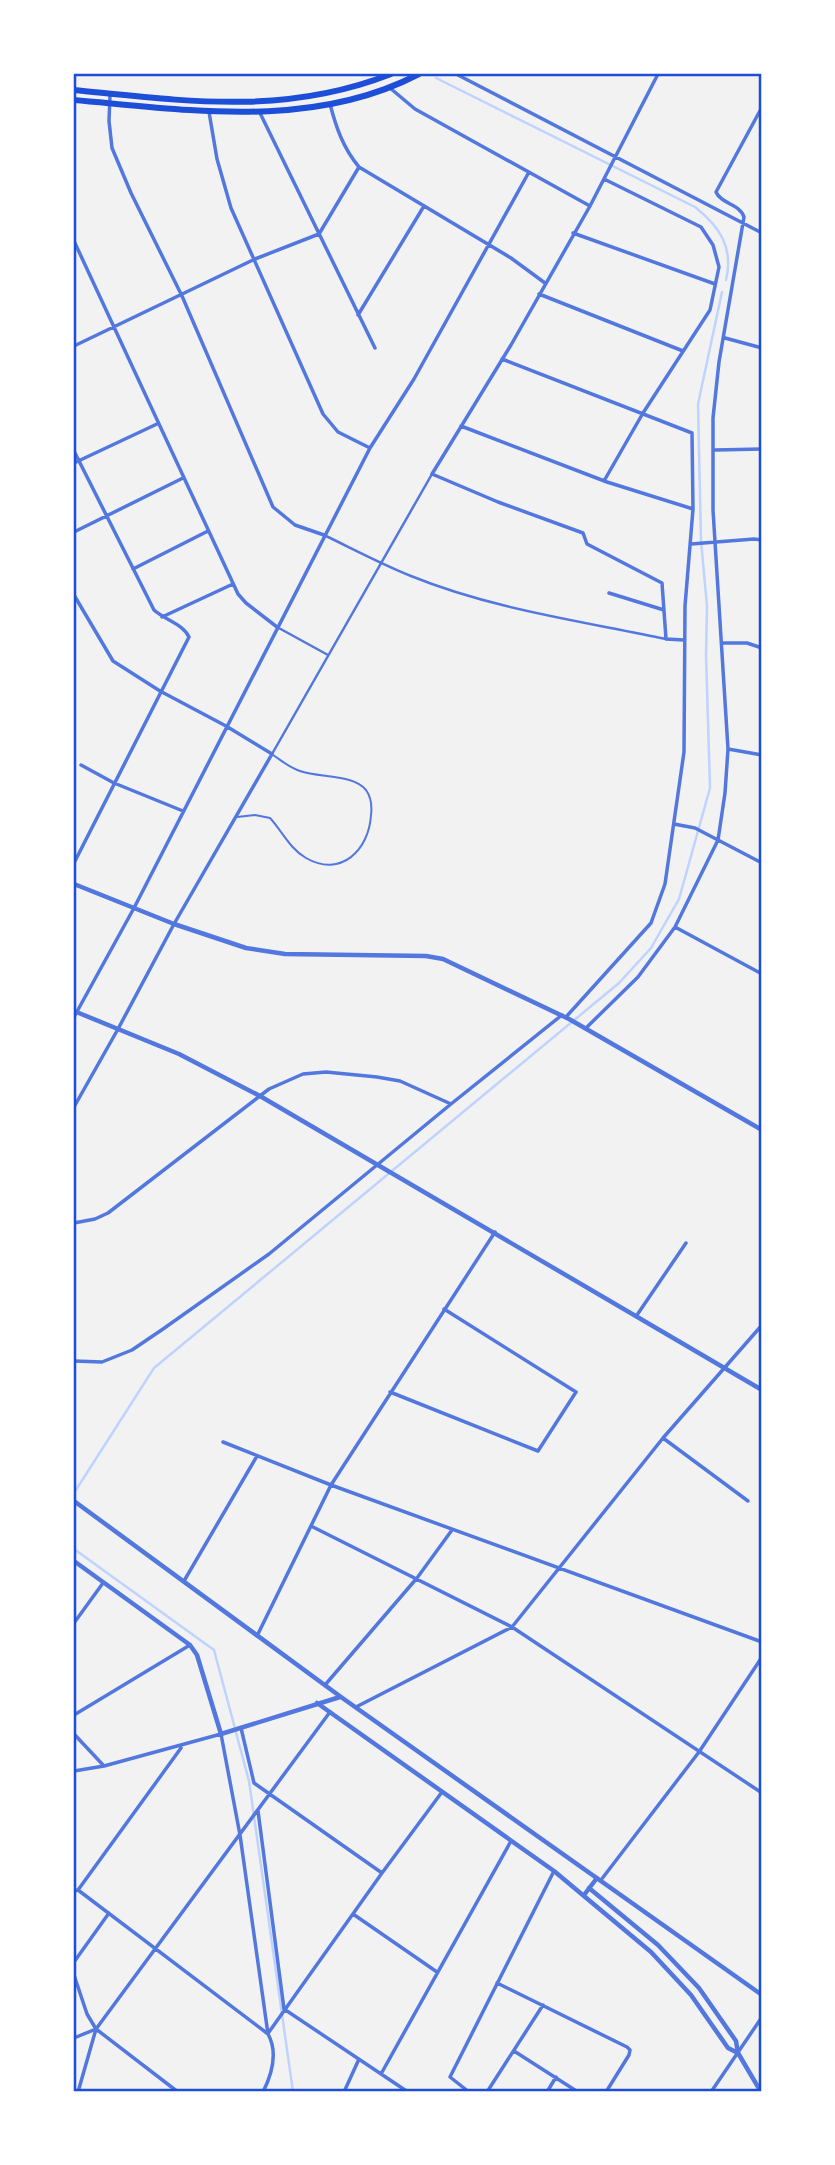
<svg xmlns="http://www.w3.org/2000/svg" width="835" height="2165" font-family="'Zilla Slab',serif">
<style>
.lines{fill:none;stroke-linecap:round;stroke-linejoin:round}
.stream{stroke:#bfd3fe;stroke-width:2.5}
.service{stroke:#5277de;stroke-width:2}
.pedestrian{stroke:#5277de;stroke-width:2.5}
.minor{stroke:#5277de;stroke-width:3.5}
.tertiary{stroke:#5277de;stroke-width:4.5}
.trunk{stroke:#1d4ed8;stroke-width:6}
.neatline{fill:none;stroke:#1d4ed8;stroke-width:2.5}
</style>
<rect width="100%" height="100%" fill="#f2f2f2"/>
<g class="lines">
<path class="stream" d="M436,78L695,207C719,226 734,247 726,280
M74,1493L154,1368L619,983L651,948L679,899L710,788L706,655L707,606L701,541L698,404L722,292
M74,1549L214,1650L249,1781L293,2092"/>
<path class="service" d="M237,817L255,815L270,818C282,831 290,849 306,858C341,878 369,850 371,815C372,807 371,797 366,790C353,774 320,778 300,771C290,768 282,761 273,755"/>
<path class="pedestrian" d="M324,535C353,549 381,564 411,576C492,609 581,621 666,639
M277,627L328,655
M272,754L432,474"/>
<path class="minor" d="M456,74L762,233
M658,74L590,206L511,345L432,474L498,502L583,533L587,544L662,583L666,639L684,640
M390,88L415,109L590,206
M110,95L109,121L112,148L131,193L182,296L273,507L295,525L324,535
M330,104C336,127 343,148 359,167L511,258L545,283
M209,112L217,159L231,208L323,414L338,432L370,448
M260,113L375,348
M573,233L715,284
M74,241L238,594L246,603L277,627
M539,294L683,351
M358,315L424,206
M725,338L762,348
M74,346L255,259L319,234L359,167
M502,359L692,433L693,509L685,606L684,752L665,884L651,923L566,1017
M461,426L607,482L693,509
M715,450L762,449
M74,451L154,610C165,620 183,624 189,637L74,863
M74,463L157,424
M604,481L643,413L710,310L719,267L713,245L701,227L604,179
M74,532L183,478
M691,544L754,539L762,540
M133,569L208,531
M609,593L664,610
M74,595L113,661L160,691L226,726L272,754L174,924L118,1029L74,1107
M162,617L233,584
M723,643H747L762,648
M728,749L762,755
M81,765L114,783L183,811
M674,824L695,828L762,863
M675,927L762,974
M74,1017L134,908L370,448L414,379L529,172
M586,1028L638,977L675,927L718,840L725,793L728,749L713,510V418L719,362L744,217C740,204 721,204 716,192L762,107
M74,1223L95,1219L108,1213L269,1089L303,1074L326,1072L377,1077L400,1081L451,1104
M637,1315L686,1243
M74,1361L102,1362L132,1350L163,1329L269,1254L451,1104L562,1015
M390,1392L538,1451L576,1392L444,1309
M663,1438L748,1501
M223,1442L331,1485L762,1642
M311,1526L512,1627L762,1793
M184,1581L257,1456
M74,1623L103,1583
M257,1636L331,1485L495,1232
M325,1685L417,1578L452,1530
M356,1707L512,1627L663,1438L762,1325
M74,1715L190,1645
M241,1728L254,1783L382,1873
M74,1734L104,1766
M74,1771L104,1766L221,1734L240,1835L268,2034
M258,1811L284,2009L408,2092
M601,1880L699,1752L762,1657
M78,1890L268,2034C278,2052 272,2074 263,2092
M74,1891L78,1890L181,1748
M353,1914L437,1972
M74,1962L109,1913
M74,1975L87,2014L96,2029L178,2092
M497,1983L627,2047L630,2050L629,2055L606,2092
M269,2032L382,1873L442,1792
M74,2038L96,2029
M514,2051L578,2092
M381,2074L511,1841
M78,2092L96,2029L330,1712
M344,2092L359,2059
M469,2092L450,2077L554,1871
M487,2092L543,2005
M547,2092L556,2077
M711,2092L762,2017"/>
<path class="tertiary" d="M74,884L174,924L246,948L285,954L426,956L443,959L569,1019L762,1130
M74,1011L179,1054L260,1096L762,1390
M74,1501L341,1697L762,1995
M74,1561L190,1645L197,1655L221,1734L340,1697
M317,1703L554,1871L651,1952L691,1995L728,2048L738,2053
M589,1888L658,1945L699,1988L736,2041L738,2053L761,2092
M584,1895L597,1878"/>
<path class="trunk" d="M74,90C185,101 284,116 391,74
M74,100C188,110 312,130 419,74"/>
</g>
<rect width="835" height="2165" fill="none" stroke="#ffffff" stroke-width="150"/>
<rect x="75" y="75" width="685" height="2015" class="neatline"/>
</svg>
